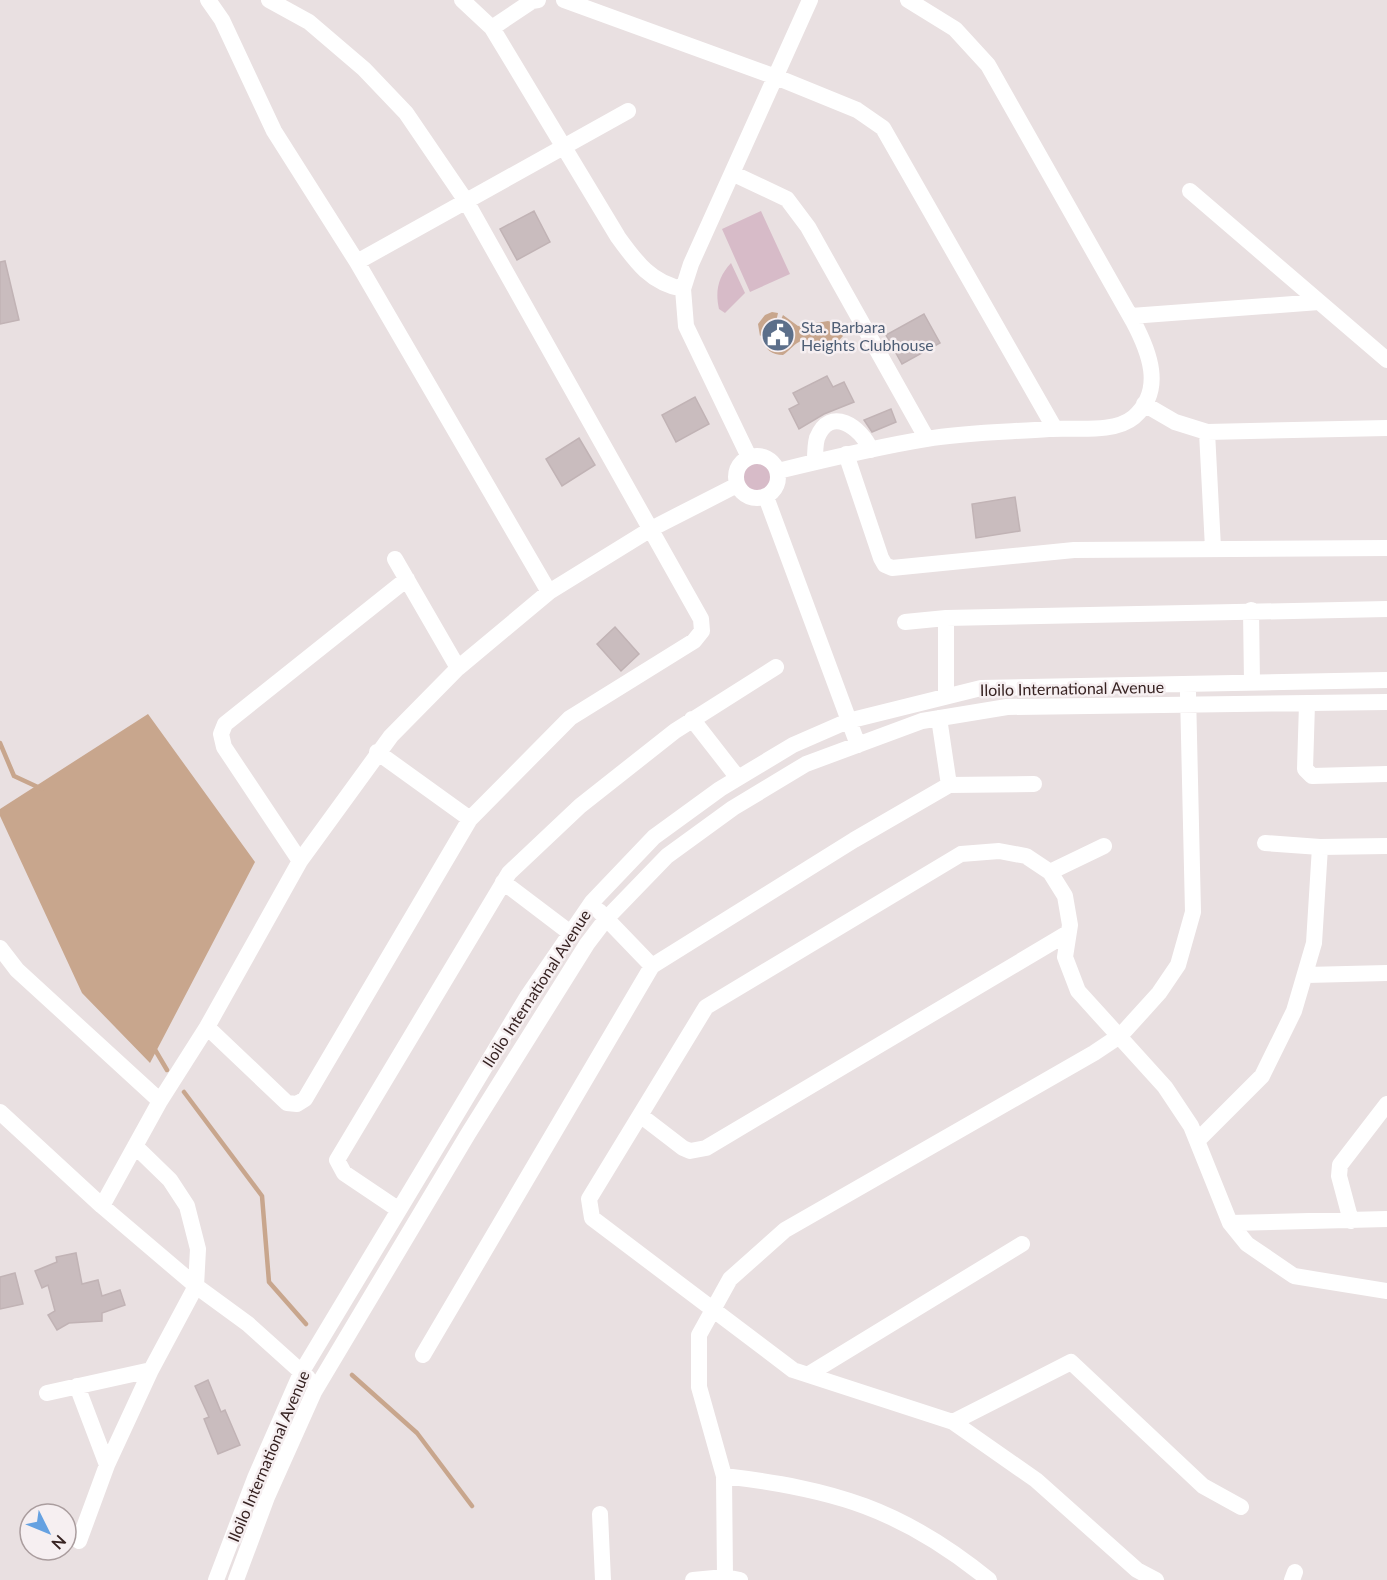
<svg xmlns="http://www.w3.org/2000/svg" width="1387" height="1580" font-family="Lato,sans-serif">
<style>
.green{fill:#d7bbc8}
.water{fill:#c8a68d}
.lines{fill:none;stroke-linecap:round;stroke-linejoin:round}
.stream{stroke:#c8a68d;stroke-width:4.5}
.building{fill:#c9bcbe;stroke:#c1b3b5;stroke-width:1.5}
.minor{stroke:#fff;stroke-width:16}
.labels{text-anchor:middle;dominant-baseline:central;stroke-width:5;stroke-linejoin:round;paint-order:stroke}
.service-label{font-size:16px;fill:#4e5e75;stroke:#f6eff1;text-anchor:start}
.street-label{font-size:16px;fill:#372322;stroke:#f6eff1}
</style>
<rect width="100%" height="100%" fill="#e9e0e1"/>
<path class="green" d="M761,211L790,274L750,292L722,229Z
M731,263L745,293L725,313L719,309C715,291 718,277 731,263Z
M743 477a14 14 0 1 1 28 0a14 14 0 1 1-28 0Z"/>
<path class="water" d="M772,312L778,313L776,322L760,336L758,324L765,315Z
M783,315L798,326L828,321L840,325L843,336L832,348C820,350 811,335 799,342C793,345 789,351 783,355C772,355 763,349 764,337L771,328L779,324Z
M148,714L255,862L150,1063L82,993L0,816V809Z"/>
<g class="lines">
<path class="stream" d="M0,743L14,776L42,789
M154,1048L167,1070
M184,1092L262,1196L269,1282L306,1324
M352,1375L417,1433L472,1506"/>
</g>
<path class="building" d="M534,211L550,242L517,260L500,229Z
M5,261L19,320L0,324V262Z
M924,314L940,343L902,364L886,335Z
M827,376L833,387L844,382L854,402L824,414L799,429L789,409L799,404L793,393Z
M695,397L709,424L676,442L662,415Z
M891,409L896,422L872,432L864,420Z
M579,438L595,465L562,486L546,459Z
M1015,497L1020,531L976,538L972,504Z
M615,627L639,654L621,671L597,644Z
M76,1253L82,1284L98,1280L102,1296L120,1290L125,1305L102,1313V1321L69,1323L57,1330L48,1315L55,1311L48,1285L42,1288L35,1271L57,1262L56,1257Z
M15,1273L23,1304L0,1309V1277Z
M208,1380L221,1412L225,1410L240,1445L218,1454L204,1419L209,1417L195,1386Z"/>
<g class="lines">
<path class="minor" d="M208,0L222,20L274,131L357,262L549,592
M462,0L492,28L618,237C636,262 651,283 683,289
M564,0L776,77L857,110L883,128L1055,429
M492,28L532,1L538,0
M734,174L787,199L808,227L927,439
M1190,191L1387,360
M357,262L628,111
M1131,316L1319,302
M1144,404L1175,422L1207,432L1387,428
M1207,432L1213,548
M846,454L881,558L885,565L892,568L1074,550L1387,548
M736 477a21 21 0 1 1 42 0a21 21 0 1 1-42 0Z
M749,457L686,326L683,289L691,264L810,0
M815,462C815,454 815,445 817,438C830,405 861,427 871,450
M778,471C827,459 876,447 926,439C966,432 1008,432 1049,429C1074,427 1114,434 1134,417C1165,390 1149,351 1133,321L988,65L955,29L908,0
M766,497L858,745
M395,559L458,668
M1251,610L1252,683
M905,622L946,618L1387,609
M946,695V618
M1307,704L1305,769L1312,776L1387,774
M939,718L949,785
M692,719L738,778
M377,752L470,819
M1265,843L1320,847
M300,861L224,747L221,734L225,724L407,579
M1050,872L1104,846
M503,882L569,932
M599,911L652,966
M0,948L17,970L160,1101
M1306,975L1387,973
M207,1027L287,1103L297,1104L305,1099L470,819L570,718L694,641L702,631L701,619L466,201L406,113L364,69L309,22L269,0
M0,1112L102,1206L196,1286L248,1324L308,1378
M640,1115L683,1148L690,1151L706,1148L1068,933
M1197,1141L1262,1076L1294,1011L1314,943L1320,847L1387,846
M102,1206L160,1101L207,1027L300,861L391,736L458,668L549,592L651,529L737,485
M399,1210L344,1173L337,1160L509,873L580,806L675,731L776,667
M1351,1221L1339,1176L1340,1165L1387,1104
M1230,1223L1247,1244L1294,1276L1387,1291
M423,1355L652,966L854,840L949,785L1034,784
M809,1374L1022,1244
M77,1386L107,1465
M47,1393L151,1370
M953,1422L1071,1362L1203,1486L1241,1507
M724,1476C834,1489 902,1509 989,1580
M600,1514L603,1580
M79,1541L107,1465L151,1370L196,1286L198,1249L187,1206L170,1180L135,1146
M216,1580L255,1478L301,1373L527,997L592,902L654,837L720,789L793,745L848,721L981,688L1387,680
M236,1580L267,1497L314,1392L468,1134L587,944L606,919L667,856L733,808L806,764L922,721L1007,707L1387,702
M693,1580L725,1577V1580
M740,1580L725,1577L724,1476L699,1387V1335L730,1279L785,1230L1094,1053L1121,1035L1159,993L1178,965L1193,912L1188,693
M1156,1580L1137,1570L1036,1480L953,1422L793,1370L592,1218L589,1199L706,1007L961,854L999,851L1026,856L1050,872L1065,896L1070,925L1065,957L1078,991L1165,1087L1191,1126L1230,1223L1387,1219
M1292,1580L1295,1572"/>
</g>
<defs>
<g id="civic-disc" transform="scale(1.725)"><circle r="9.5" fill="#5c6f8a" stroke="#f6eff1"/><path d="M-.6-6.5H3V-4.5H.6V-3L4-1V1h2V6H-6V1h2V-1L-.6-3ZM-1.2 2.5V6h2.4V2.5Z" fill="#fff"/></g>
</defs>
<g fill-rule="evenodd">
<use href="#civic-disc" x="778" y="335"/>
</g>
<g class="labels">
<g class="service-label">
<text x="801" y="326">Sta. Barbara<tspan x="801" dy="18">Heights Clubhouse</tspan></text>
</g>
<g class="street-label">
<text transform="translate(1072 688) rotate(-1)">Iloilo International Avenue</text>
<text transform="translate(536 988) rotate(-57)">Iloilo International Avenue</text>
<text transform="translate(268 1456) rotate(-67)">Iloilo International Avenue</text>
</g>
</g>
<g transform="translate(48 1532) rotate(133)"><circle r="28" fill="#f6eff1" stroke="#aa9d9e" stroke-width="1.5"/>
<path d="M0-4.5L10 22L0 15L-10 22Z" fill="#65a1e1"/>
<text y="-9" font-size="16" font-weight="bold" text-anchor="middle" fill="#372322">N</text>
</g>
</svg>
